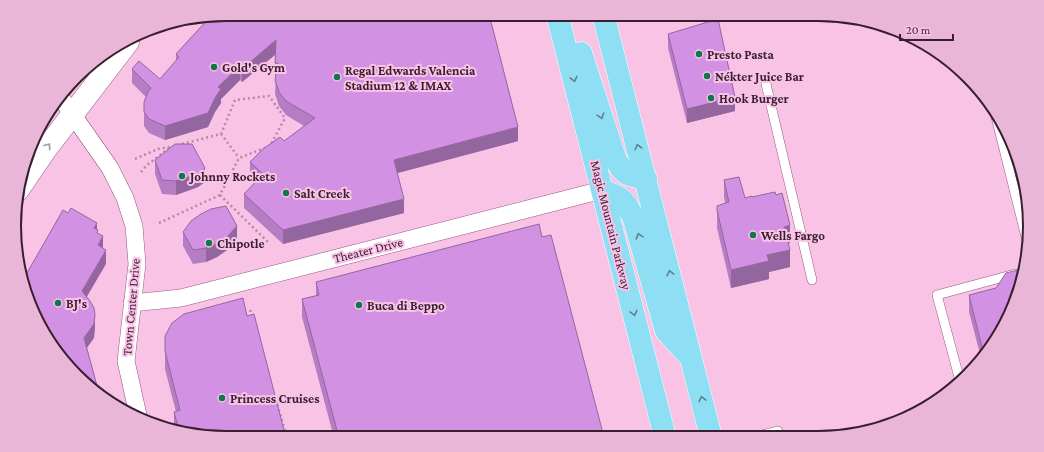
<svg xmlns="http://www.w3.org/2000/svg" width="1044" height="452" font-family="'Crimson Pro',serif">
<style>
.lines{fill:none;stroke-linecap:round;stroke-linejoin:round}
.service-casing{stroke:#955982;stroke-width:10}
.minor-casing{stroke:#955982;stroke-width:18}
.secondary-casing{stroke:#955982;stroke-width:23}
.primary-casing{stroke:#fff;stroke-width:23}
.path{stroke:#b589a6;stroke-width:2.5;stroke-dasharray:2 3;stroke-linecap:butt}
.service{stroke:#fff;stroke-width:9}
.minor{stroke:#fff;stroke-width:17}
.secondary{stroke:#fff;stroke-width:22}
.primary{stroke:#8fdff4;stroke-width:22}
.wall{fill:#b57dc3}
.shaded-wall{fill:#94669f}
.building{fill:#d391e3;stroke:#94669f}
.oneway{stroke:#647f92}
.oneway2{stroke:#a59aa2}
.poi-dot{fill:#12764d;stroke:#f9c3e6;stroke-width:1.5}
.labels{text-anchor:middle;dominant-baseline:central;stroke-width:4;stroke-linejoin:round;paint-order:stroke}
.poi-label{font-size:13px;font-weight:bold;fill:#381f30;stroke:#f9c3e6;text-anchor:start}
.street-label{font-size:13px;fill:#381f30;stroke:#f9c3e6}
.rim{fill:none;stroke:#381f30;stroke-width:2}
</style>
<rect width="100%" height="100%" fill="#f9c3e6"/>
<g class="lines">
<g class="service-casing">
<path id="service" d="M766,84L812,280
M996,117L1026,237
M960,381L937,295L1015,274
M758,436L778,431"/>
</g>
<g class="minor-casing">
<path id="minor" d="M61,98L110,168L125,198L134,226L137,264L126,361L138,415
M132,303L181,298L602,190"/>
</g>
<g class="secondary-casing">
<path id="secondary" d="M18,190L46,149L128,42"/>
</g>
<g class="primary-casing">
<path id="primary" d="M557,14L665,437
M603,14L711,437
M581,53L615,158C624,176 627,175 646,179
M602,190C624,198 624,199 634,219L666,331L690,357"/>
</g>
<path class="path" d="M221,134L239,158
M182,144L221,134L235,100L269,96L285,118L270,146L239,158L220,195L270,244
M135,159L158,149L175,146
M141,172L147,165L171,147
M159,223L220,195
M250,310L253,318
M276,400L287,438"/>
<use href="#service" class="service"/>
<use href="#minor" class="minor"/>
<use href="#secondary" class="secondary"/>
<use href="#primary" class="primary"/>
</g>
<path class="wall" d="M210,17L518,141L397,173L404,213L283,244L244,208V194L256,182L250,176V162L284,141L304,126L286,115L279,106L275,94L276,77H275V55L242,82L240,80L221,99V103L215,112L208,127L165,140L149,133L144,126V102L146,97L132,83V69L160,79L176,61V54Z
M668,34L735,111L687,123L668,48Z
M155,160L205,182L198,187L176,195L162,194L155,174Z
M724,180L745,198L752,197L790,243H788L790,267L769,272V279L731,288L717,228V206L725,203L724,197Z
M183,232L237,240L227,250L217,257L206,262L193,264L183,246Z
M542,237L604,437L334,438L302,317V299L316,296V282Z
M996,288L994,344L981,358L969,312V295Z
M165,336L226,438L174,429V412H176L165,369Z"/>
<path class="shaded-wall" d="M276,40V54L242,82V69Z
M240,66V80L221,99V103L215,112L208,127L165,140V126L218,87Z
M735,97V111L687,123V109Z
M518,127V141L394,174V160Z
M205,168V182L198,187L176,195V181Z
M404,199V213L283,244V230Z
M97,223V237L94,228Z
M790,225V243L784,244V227Z
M237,226V240L227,250L217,257L206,262V248Z
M103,236V250L98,245Z
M106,250V264L82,305V291Z
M790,250V267L769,272V279L731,288V270L767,255Z
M95,315V329L94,338L84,352V338Z"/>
<path class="building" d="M226,14H489L518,127L394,160L404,199L283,230L244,194L263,174L250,162L263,149L280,137L284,141L315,118L286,101L279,92L275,80L278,63H275L276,40L242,69L240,66L218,87L221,89L215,98L208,113L165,126L149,119L144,112V102L148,92L151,88L132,69L139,61L160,79L179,57L176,54L210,17Z
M718,19L735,97L687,109L668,34Z
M175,144H192L205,168L198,174L176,181L162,180L155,160Z
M739,177L745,198L752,196V197L775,192L776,195L782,193L790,225L784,227L790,250L767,255L769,261L731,270L717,210V206L729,202L724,180Z
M226,206L237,226L227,237L217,243L206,248L193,250L183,232L191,221L201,214L211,209Z
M71,208L97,223L94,228L98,230L97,233L103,236L98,245L106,250L82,291L90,301L94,308L95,315L94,324L84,338L99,393L86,386L42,332L23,280L63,210L68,213Z
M539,224L542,237L551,235L604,437L339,438L302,299L319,295L316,282Z
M1022,269L1019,294L994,344L984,355L969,295L996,288L1006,273Z
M243,298L247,316L254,314L286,438H226L179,430L174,412L180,410L165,351V336L172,323L184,314Z"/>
<defs><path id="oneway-chevron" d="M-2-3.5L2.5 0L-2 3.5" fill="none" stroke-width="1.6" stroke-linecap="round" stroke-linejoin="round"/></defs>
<g class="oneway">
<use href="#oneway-chevron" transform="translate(574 79) rotate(76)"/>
<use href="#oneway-chevron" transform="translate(601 116) rotate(72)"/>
<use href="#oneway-chevron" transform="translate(638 147) rotate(-104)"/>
<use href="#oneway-chevron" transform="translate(639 236) rotate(-106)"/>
<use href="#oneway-chevron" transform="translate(670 273) rotate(-104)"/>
<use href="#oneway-chevron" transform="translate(634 313) rotate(76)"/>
<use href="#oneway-chevron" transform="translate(702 399) rotate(-104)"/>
</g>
<use class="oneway2" href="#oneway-chevron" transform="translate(48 146) rotate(-54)"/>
<g class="poi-dot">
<circle cx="699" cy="54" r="4"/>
<circle cx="214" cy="67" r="4"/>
<circle cx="707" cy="76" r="4"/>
<circle cx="337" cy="77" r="4"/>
<circle cx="711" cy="98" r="4"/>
<circle cx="182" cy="176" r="4"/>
<circle cx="286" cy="193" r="4"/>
<circle cx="753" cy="235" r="4"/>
<circle cx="209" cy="243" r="4"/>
<circle cx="58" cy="303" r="4"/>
<circle cx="359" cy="305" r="4"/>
<circle cx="222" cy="398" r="4"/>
</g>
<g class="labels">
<g class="poi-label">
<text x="707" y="54">Presto Pasta</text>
<text x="222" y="67">Gold's Gym</text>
<text x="345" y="70">Regal Edwards Valencia<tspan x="345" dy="15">Stadium 12 &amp; IMAX</tspan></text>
<text x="715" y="76">Nékter Juice Bar</text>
<text x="719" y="98">Hook Burger</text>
<text x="190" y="176">Johnny Rockets</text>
<text x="294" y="193">Salt Creek</text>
<text x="761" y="235">Wells Fargo</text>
<text x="217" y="243">Chipotle</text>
<text x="66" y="303">BJ's</text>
<text x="367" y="305">Buca di Beppo</text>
<text x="230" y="398">Princess Cruises</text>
</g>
<g class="street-label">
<text transform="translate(611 225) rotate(76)">Magic Mountain Parkway</text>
<text transform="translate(368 250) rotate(-14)">Theater Drive</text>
<text transform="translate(131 307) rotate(-85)">Town Center Drive</text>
</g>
</g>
<path d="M0 0H1044V452H0ZM226 21H818A205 205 0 0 1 1023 226V226A205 205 0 0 1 818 431H226A205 205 0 0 1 21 226V226A205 205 0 0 1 226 21Z" fill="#eab6d7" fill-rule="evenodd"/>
<path class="rim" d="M226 21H818A205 205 0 0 1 1023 226V226A205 205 0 0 1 818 431H226A205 205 0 0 1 21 226V226A205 205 0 0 1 226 21Z"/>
<path d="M900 34v6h53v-6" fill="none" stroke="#381f30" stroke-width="2"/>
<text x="906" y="34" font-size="12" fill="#381f30" stroke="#f9c3e6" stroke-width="3" paint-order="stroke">20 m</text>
</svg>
